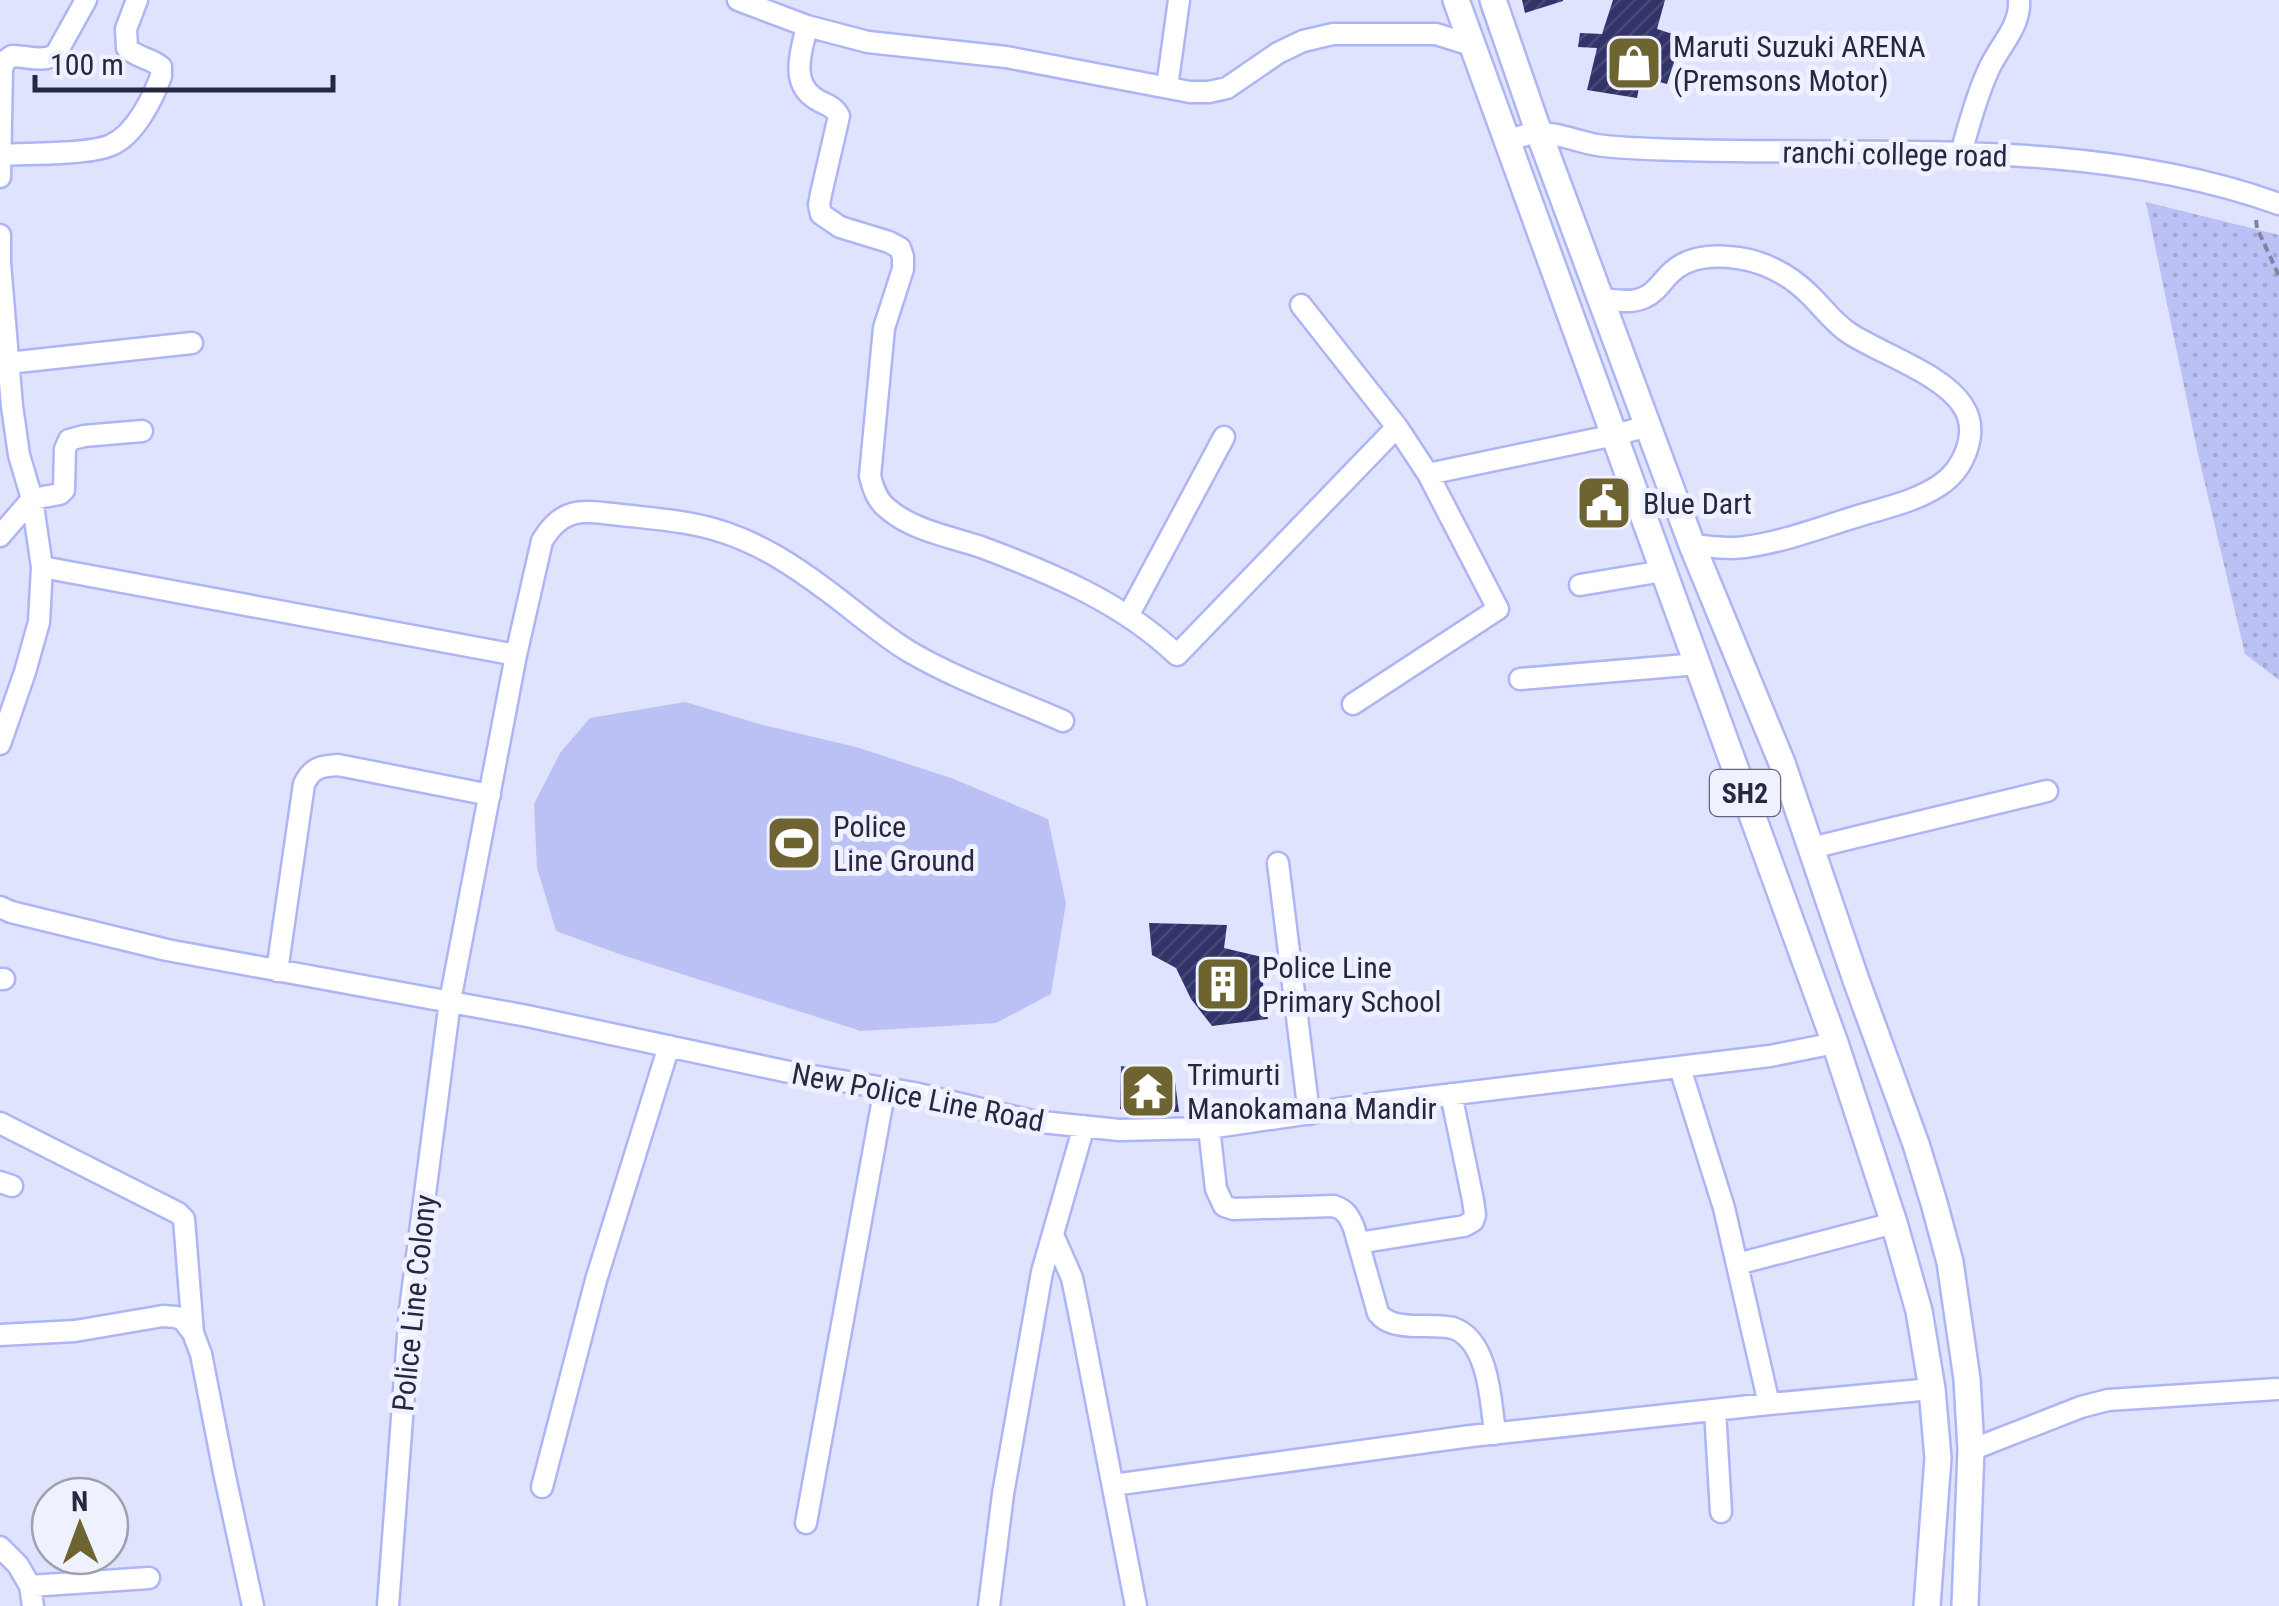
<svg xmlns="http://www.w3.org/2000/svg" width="2279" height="1606" font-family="'Roboto Condensed',sans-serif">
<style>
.green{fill:#bbc1f4}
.park{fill:url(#park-dots)}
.building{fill:url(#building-hatch)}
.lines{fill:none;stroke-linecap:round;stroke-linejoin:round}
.minor-casing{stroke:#aeb5f5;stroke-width:25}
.major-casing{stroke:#aeb5f5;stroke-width:30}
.path{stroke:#81849e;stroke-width:4;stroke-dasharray:8 5;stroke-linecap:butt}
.minor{stroke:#fff;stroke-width:20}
.major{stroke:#fff;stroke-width:25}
.labels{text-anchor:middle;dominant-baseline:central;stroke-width:10;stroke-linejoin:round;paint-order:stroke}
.shield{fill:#eff1ff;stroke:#62647a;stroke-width:2.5}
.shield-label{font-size:28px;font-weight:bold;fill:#262841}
.poi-label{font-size:30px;fill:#262841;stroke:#eff1ff;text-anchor:start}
.street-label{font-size:30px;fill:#262841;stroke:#eff1ff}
</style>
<defs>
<pattern id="park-dots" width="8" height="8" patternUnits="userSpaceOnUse" patternTransform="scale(2.5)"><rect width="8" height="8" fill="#bbc1f4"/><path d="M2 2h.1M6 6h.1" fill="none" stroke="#a1a6d2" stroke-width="1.8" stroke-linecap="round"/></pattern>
<pattern id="building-hatch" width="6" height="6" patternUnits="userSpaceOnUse" patternTransform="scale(2.5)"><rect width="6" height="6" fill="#323369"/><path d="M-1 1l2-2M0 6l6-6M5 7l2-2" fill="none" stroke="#474877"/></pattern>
</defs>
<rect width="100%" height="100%" fill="#dfe3fe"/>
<path class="green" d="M685,702L763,725L856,747L954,779L1048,819L1066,903L1051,994L996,1023L861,1031L619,954L556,931L537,868L534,804L560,753L590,718Z"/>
<path class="park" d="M2146,202L2279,235V680L2245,654L2198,454Z"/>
<path class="building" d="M1522,0H1563V1L1525,13Z
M1613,0H1665L1657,29L1682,37L1667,84L1641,77L1637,98L1587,90L1597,48L1578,47L1580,33L1602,34Z
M1149,923L1227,925L1224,948L1262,957L1264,1001L1268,1019L1212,1026L1191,999L1176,968L1152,955Z
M1121,1066L1174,1074L1179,1112L1120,1109Z"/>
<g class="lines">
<g class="minor-casing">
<path id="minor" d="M738,0L807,26L868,42L1006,57L1190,92H1209L1227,88L1278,53L1303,41L1333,34H1436L1471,45
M807,26C802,49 790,80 813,97C823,105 833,104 839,116L821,194L819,205L821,214L840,227L889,242L900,248L903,257V269L884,328L870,476C873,488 877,501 888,509C912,530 951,537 981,547C1051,573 1123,603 1177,655L1397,427
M1167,87L1179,0
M1507,140C1517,138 1527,134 1537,133C1556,132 1578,142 1597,145C1624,149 1653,149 1681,150C1879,156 2089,136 2279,204
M1961,153C1969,125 1976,97 1988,71C1998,47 2021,27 2019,0
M0,155C27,153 89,155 111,145C135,135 153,98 161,76V67C151,58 137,58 127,48L126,29L137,0
M0,177L2,69L5,61L12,56C26,56 44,63 56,54L86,0
M0,235V263L12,406L19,455L32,499L42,567L39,622L25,672L0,744
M1600,299C1614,300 1633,304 1645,297C1657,292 1663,279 1673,271C1690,256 1716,255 1738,258C1766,262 1791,276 1811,296C1823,308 1834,323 1849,333C1881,354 1943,374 1963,406C1980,432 1964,469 1940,485C1915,502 1883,508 1855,517C1819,528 1783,542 1745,547C1728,550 1709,546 1692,545
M1301,305L1397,427L1428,474L1498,609L1353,704
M8,363L192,343
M1428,474L1615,435L1648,426
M0,536L32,499L60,494L64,490L65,449L69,440L84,436L142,431
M42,567L516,655
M1580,585L1663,571
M1128,616L1224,437
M1520,679L1698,664
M1811,848L2047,791
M1278,863L1309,1114
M0,907L11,912L167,950L527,1016L789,1072L914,1093L1032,1121L1119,1130L1209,1128L1379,1103L1770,1056L1835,1043
M277,971L304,784C312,768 320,766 338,765L490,795
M0,979H4
M1680,1068L1724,1208L1769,1404
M0,1123L178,1213L184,1219L193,1333
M1209,1128L1216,1189L1224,1206L1233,1209L1334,1206C1346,1210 1349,1216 1354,1228L1378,1313C1387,1324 1399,1325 1413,1326C1426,1326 1441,1325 1453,1328C1489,1340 1491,1403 1495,1434
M0,1182L12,1186
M1053,1235L1072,1278L1080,1317L1136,1606
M1358,1243L1464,1226L1473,1221L1475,1215L1473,1200L1451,1094
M1737,1264L1894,1223
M0,1335L75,1331L163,1316L176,1317L183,1320L193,1333L201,1354L224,1472L253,1606
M1715,1410L1721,1512
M1971,1450L2081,1407L2108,1400L2277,1389
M1113,1485L1471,1436L1769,1404L1932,1389
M542,1487L596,1280L669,1046
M806,1523L885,1088
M0,1547L18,1565L30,1586L149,1578
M30,1586L33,1606
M388,1606L410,1310L450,1001L516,655L542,541C563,505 584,511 621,515C656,519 692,521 726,533C762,545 794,566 825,589C854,610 880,634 910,652C958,680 1013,699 1063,721
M989,1606L1003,1494L1042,1272L1084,1126"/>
</g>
<g class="major-casing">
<path id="major" d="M1456,0L1835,1043L1894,1223L1919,1311L1932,1389L1938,1458L1927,1606
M1493,0L1539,133L1692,545L1782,763L1856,980L1916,1144L1934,1203L1950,1262L1967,1379L1971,1450L1965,1606"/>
</g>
<path class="path" d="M2256,220L2257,228L2279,276"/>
<use href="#minor" class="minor"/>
<use href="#major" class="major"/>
</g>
<defs>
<g id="shop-square" transform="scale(2.875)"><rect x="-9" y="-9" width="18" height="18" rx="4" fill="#6d6431" stroke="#eff1ff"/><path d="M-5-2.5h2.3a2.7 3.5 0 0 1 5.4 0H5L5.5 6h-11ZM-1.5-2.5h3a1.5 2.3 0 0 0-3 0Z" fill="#fff"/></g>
<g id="civic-square" transform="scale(2.875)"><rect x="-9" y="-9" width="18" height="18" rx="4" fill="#6d6431" stroke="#eff1ff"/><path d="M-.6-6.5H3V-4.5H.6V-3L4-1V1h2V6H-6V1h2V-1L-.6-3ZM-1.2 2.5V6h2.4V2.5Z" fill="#fff"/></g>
<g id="stadium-square" transform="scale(2.875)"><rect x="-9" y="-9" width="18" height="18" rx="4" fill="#6d6431" stroke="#eff1ff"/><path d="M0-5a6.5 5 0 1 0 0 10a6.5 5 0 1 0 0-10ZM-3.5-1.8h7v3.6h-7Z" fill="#fff"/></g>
<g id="building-square" transform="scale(2.875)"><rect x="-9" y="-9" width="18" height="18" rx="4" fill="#6d6431" stroke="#eff1ff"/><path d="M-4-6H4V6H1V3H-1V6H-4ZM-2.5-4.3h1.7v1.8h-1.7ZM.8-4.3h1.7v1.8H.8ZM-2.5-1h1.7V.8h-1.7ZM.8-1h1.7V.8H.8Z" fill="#fff"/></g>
<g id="temple-square" transform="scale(2.875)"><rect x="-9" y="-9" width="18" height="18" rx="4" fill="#6d6431" stroke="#eff1ff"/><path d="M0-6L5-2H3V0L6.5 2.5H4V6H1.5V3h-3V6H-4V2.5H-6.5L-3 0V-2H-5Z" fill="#fff"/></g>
</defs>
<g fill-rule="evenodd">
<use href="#shop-square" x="1634" y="63"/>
<use href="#civic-square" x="1604" y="503"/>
<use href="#stadium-square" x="794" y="843"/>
<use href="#building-square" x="1223" y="984"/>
<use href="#temple-square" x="1148" y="1091"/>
</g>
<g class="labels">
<rect class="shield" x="1710" y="770" width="70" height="46" rx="8"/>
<g class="shield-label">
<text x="1745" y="793">SH2</text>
</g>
<g class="poi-label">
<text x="1673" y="46">Maruti Suzuki ARENA<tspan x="1673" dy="34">(Premsons Motor)</tspan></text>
<text x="1643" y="503">Blue Dart</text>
<text x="833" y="826">Police<tspan x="833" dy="34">Line Ground</tspan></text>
<text x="1262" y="967">Police Line<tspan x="1262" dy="34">Primary School</tspan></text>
<text x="1187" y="1074">Trimurti<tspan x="1187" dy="34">Manokamana Mandir</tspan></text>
</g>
<g class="street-label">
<text transform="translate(1895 154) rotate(1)">ranchi college road</text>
<text transform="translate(918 1097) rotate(11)">New Police Line Road</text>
<text transform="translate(414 1303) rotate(-84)">Police Line Colony</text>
</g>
</g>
<g transform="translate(80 1526) rotate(359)"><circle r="48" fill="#eff1ff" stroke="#9fa1b3" stroke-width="2.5"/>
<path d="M0-8L18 38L0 25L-18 38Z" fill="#6d6431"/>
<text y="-15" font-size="28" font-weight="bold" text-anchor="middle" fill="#262841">N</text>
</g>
<path d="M35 75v15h298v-15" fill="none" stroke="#262841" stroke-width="5"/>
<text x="50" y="75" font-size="30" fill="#262841" stroke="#eff1ff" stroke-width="8" paint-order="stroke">100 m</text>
</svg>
